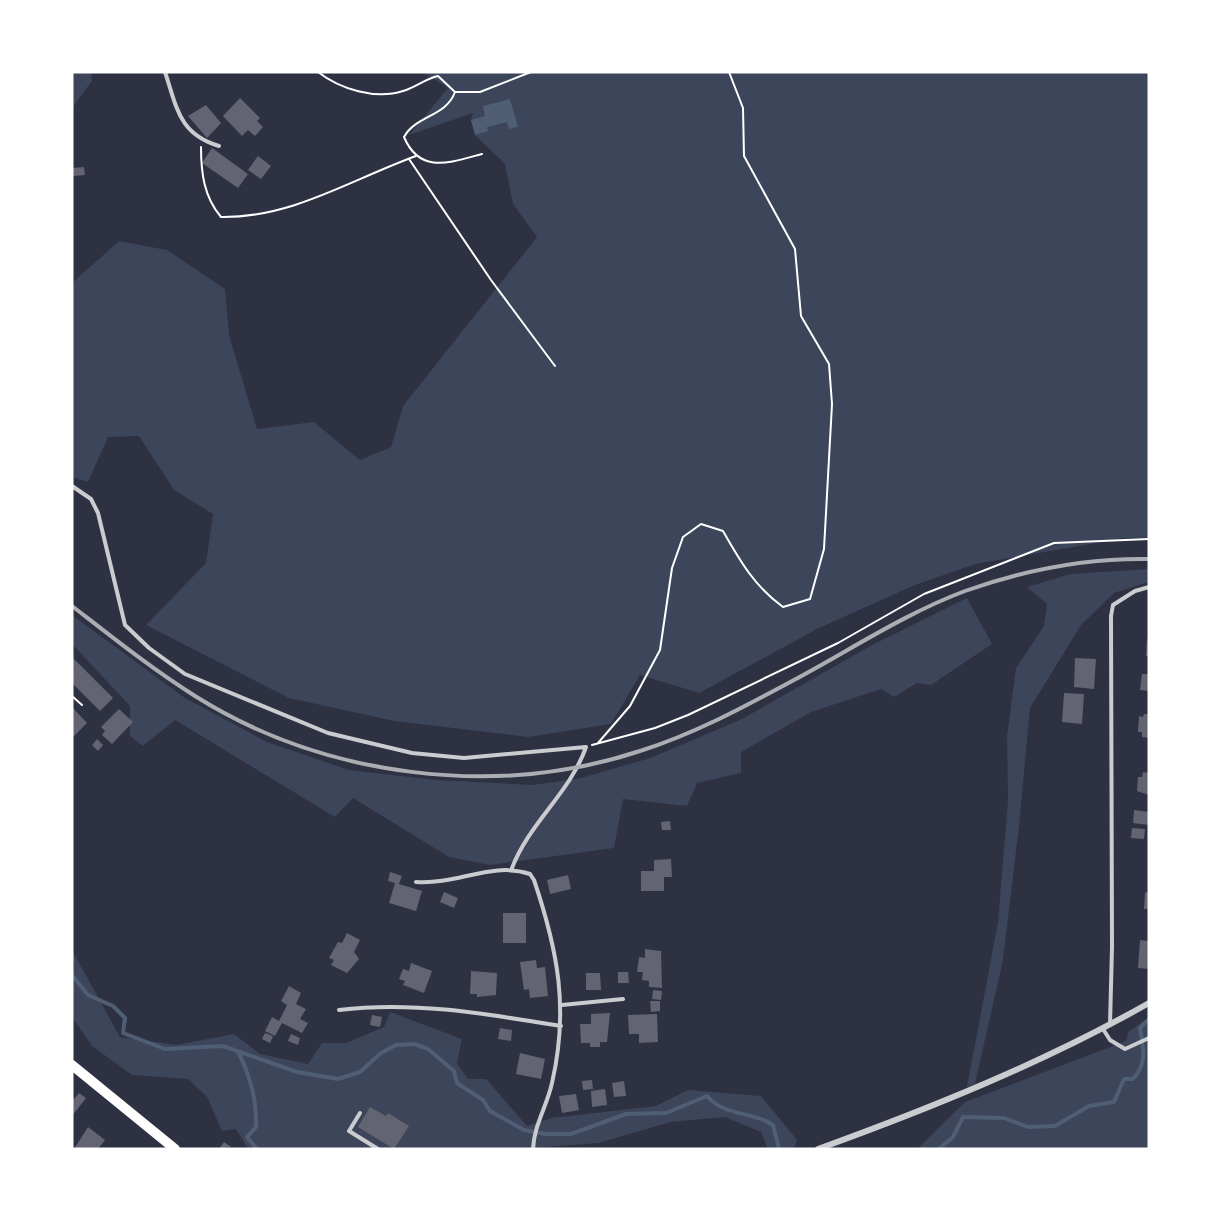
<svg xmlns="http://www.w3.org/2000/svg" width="1221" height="1221" font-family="'DejaVu Sans',sans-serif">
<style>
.green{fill:#3c4559}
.water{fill:#4f5d75}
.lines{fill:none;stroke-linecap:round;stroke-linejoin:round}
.stream{stroke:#4f5d75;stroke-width:4}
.building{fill:#626471}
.path{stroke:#fff;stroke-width:2}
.service{stroke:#caccd0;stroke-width:4}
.minor{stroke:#caccd0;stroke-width:6}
.secondary{stroke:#fff;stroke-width:10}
.rail{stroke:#abadb3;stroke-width:4}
</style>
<rect width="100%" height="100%" fill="#2d3142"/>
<path class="green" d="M72,72H91L92,81L72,108Z
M423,72H1149V538H1124L976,564L915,585L819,628L699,693L640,675L611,724L528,737L394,721L289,698L146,625L206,563L213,514L174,490L139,436L108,437L88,482L72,477V283L119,241L167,250L225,289L229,335L257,429L314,422L360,460L391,447L403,406L537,237L513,204L505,164L475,135L471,120L473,113L409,135L448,88Z
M1149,569V582L1114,593L1081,625L1030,708L1019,826L1003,960L975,1084L967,1087L998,922L1008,800L1007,736L1016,668L1044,626L1047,604L1027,587L1070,574Z
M967,598L992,644L931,685L917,683L894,697L881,689L811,712L741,752V773L697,783L687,806L623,799L614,848L490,865L449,857L353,798L335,817L175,720L143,746L130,736V706L72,644V615L185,698L267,742L349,770L436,780L533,785L581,778L650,758L740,720L874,644Z
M72,950L120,1037L177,1045L234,1034L260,1054L308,1064L322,1043H346L384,1027L390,1012L462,1039L457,1063L468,1079H486L527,1126L551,1118L656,1106L688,1090L761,1096L797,1140L794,1149H768L761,1132L725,1117L670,1122L599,1143L517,1149H248L236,1129L222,1131L207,1097L188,1079L132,1075L92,1046L72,1017Z
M1149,1017V1149H917L965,1102L1126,1041L1128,1032Z"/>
<path class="water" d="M510,99L518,127L509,129L507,122L487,127L488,131L475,135L471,120L485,116L483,106Z"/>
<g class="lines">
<path class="stream" d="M72,975L88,995L113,1006L125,1018L123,1033L165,1049L223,1046L297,1072L338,1079L360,1072L381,1053L396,1045L414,1044L428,1049L454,1071L457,1083L483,1100L490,1111L524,1130L545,1134H571L626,1114L666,1113L707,1096C725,1117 753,1111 773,1125L779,1149
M238,1052C250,1075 257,1100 256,1127L247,1137L257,1149
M939,1149L953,1137L963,1117L1004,1118L1028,1127L1055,1126L1089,1106L1114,1102L1124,1079H1133C1148,1063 1143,1048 1140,1028L1149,1019"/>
</g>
<path class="building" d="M240,98L260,118L257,121L263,127L255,136L248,130L242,136L223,116Z
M206,105L221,123L207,138L188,116Z
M212,148L248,174L238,188L202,163Z
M258,156L271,166L261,179L248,170Z
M84,167L85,175L73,176V168Z
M1147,639H1149V657L1146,656Z
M72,657L113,698L100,711L72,683Z
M1075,658L1096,659L1094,689L1074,687Z
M1142,674H1149V691L1140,690Z
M1064,693L1084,694L1082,724L1062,722Z
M72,707L87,723L72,738Z
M119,709L133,722L112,744L102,735L105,731L101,727Z
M1144,714H1149V738L1142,737V732H1138L1139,716L1143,717Z
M97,739L103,745L98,751L92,745Z
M1143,772L1149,773V795L1137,791L1138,777H1142Z
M1134,810L1149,812V825L1133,823Z
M670,821L671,830H662L661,822Z
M1132,828L1145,829L1144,839L1131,838Z
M671,859L672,877H664V891H641V871H654V860Z
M390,872L402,876L399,884L422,891L416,911L389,903L395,883L388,881Z
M568,875L571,889L550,894L547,880Z
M444,892L458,898L454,908L440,902Z
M1145,892L1149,893V909H1144Z
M503,913H526V943H503Z
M347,933L360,940L354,952L359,959L347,973L331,965L334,960L329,958L338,942L342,943Z
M1140,940L1149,941V969L1138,968Z
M645,949L661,951L662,988L649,987V981L642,980L643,972H637L639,957L645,958Z
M536,960L537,968L545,967L548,996L530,998L529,989L524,990L520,962Z
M411,963L432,971L424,993L403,985L405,981L399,979L403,969L409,971Z
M471,971L497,973L496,995L477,997V994H470Z
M618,972H628L629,983H618Z
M586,973H600L601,990H586Z
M289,986L301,993L296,1004L306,1009L300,1019L308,1023L302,1033L282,1023L275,1036L265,1031L272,1017L279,1021L287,1005L281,1001Z
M653,990L662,991L661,1000L652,999Z
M650,1001H660V1011L651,1012Z
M610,1013L607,1042H600V1047H590V1043H581L580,1024H591V1014Z
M657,1014L658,1042L639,1043V1034H629L628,1015Z
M372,1015L382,1017L380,1027L370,1025Z
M500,1028L512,1030L511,1041L498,1039Z
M265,1033L273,1036L270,1043L262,1039Z
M291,1034L300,1038L298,1045L288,1041Z
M520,1053L545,1059L541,1079L516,1074Z
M592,1080L593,1089L583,1090L582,1081Z
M624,1081L626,1096L614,1097L612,1083Z
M605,1089L607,1105L592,1107L591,1091Z
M79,1093L86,1098L72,1116V1097L74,1099Z
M576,1094L579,1110L562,1113L559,1096Z
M370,1107L386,1116L388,1113L409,1126L394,1149L358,1127Z
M88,1127L105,1140L98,1149H74Z
M224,1142L231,1147L219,1149Z"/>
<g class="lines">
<path class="path" d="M318,72C340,89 375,100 403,91C416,87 425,79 438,76L455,92
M455,92C446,117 416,115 404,137C420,175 451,162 482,154
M455,92H480L531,72
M201,147C201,173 204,197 221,217C292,218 350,180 416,156
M409,159L491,280L555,366
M72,696L82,705
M598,743L630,706L660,650L672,568L683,537L701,524L723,531C740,561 755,587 783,607L810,599L824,549L832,404L829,364L801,316L795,249L744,156L743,108L729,72
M592,745L655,728L688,715L838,643L924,594L1054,543L1149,539"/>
<path class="service" d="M165,72C177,108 179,134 219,146
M72,486L91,499L98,513L125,625L149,648L185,674L328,733L412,753L464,758L586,747C570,793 529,823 512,868
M416,882C458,885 491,861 530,874L534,880C558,951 569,1009 552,1083C547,1106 534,1125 533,1149
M562,1005L623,999
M339,1010C414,1001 487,1014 561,1026
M1110,1025L1112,947L1111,616L1113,605L1135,591L1149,587
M1103,1029L1110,1040L1125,1049L1149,1038
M360,1113L349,1131L378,1149"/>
<path class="minor" d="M818,1149C931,1108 1045,1062 1149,1003"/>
<path class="secondary" d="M72,1065L175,1149"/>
<path class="rail" d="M72,606C112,637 152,669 195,696C324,777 495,799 640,751C694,734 744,707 794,680C850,650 906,613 965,591C1024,570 1087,558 1149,559"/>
</g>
<rect width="1221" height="1221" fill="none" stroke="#ffffff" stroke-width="147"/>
</svg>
